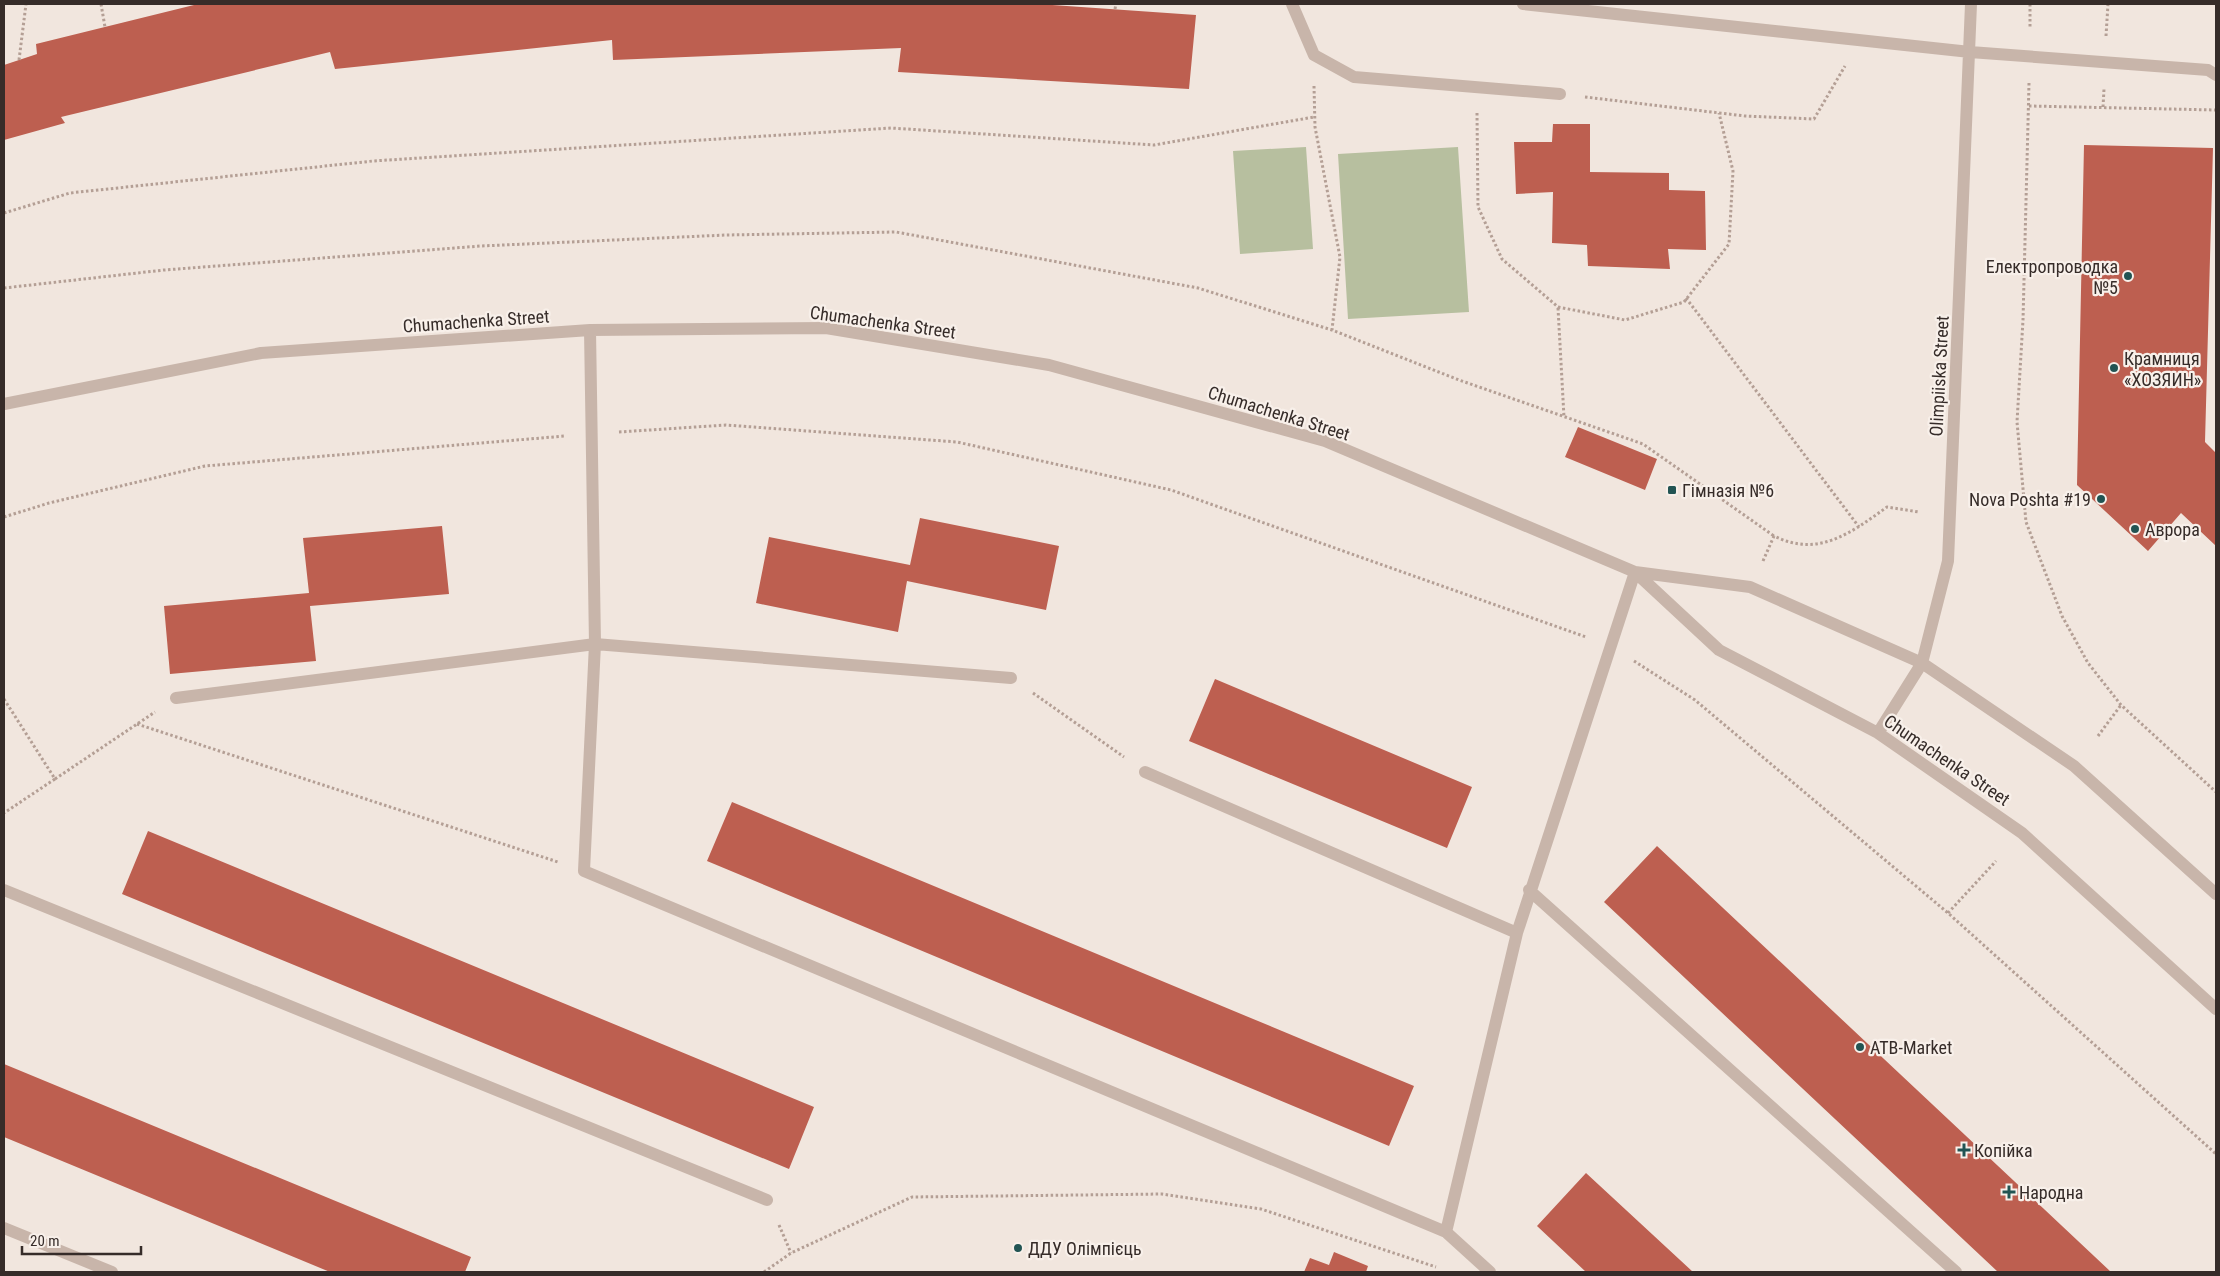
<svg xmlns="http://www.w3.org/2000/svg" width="2220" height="1276" font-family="'Roboto Condensed',sans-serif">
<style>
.green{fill:#b7bf9f}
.building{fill:#bd5f50}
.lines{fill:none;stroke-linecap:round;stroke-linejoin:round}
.path{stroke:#b49f95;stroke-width:3;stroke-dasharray:2.5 2.5;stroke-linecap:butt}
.minor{stroke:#c8b5aa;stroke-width:12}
.poi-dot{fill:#225453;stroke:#f8f0ea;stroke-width:2}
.labels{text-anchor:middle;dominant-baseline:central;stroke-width:4.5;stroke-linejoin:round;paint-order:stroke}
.poi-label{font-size:18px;fill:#362c29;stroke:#f8f0ea;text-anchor:start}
.street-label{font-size:18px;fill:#362c29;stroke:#f8f0ea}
</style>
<rect width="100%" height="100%" fill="#f1e6de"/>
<path class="green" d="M1306,147L1313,249L1240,254L1233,151Z
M1458,147L1469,312L1348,319L1338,154Z"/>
<path class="building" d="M198,4H1038L1196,15L1189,89L898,72L901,48L613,60L612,40L335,69L330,52L61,117L65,123L4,140V65L37,54L36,44Z
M1553,124H1590V172L1669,173V190L1705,191L1706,250L1668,249L1670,269L1588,266L1587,245L1552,243L1553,192L1516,194L1514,142H1552Z
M2084,145L2213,148L2205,442L2216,453V546L2181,513L2148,551L2077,485Z
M1578,427L1657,459L1645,490L1565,457Z
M920,518L1059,546L1046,610L907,581L898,632L756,603L769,537L910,565Z
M442,526L449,594L310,606L316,661L170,674L164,606L309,593L303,538Z
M1215,679L1472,787L1447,848L1189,741Z
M732,802L1414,1086L1389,1146L707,861Z
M148,831L814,1107L789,1169L122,894Z
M1657,846L2111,1272H1998L1604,902Z
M4,1064L471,1257L465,1272H330L4,1137Z
M1586,1173L1693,1272H1586L1537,1226Z
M1334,1252L1368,1266L1366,1272H1304L1310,1258L1329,1265Z"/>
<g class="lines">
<path class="path" d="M101,4L105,27
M2030,4V29
M1115,9L1116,4
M2106,36L2108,4
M19,60L26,4
M2029,83L2023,320L2017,422L2026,522L2062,616L2088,663L2121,705L2216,792
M1314,86L1315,127L1340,257L1332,330
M1585,97L1745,116L1814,119L1845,66
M2029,106L2216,110
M2103,107L2104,89
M1477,113L1478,207L1502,259L1558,307L1625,320L1684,302L1729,244L1733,171L1719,113
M4,213L70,193L373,161L891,128L1154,145L1314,117
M4,288L164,270L481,246L726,235L896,232L1198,288L1332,330L1459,380L1643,444L1774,536
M1686,298L1859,527
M1558,308L1564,417
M619,432L726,425L957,442L1171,490L1586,637
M4,517L49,503L205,466L565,436
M1763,561L1774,536C1818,558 1851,533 1887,507L1919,512
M1634,661L1695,700L1948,913L2216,1154
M1033,693L1124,757
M4,699L55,779L4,813
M137,724L558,862
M2098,736L2121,705
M55,779L155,712
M1948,913L1996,861
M779,1225L791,1253
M764,1272L791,1253L912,1197L1162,1194L1261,1209L1436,1267"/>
<path class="minor" d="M1292,4L1314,55L1354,77L1560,94
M1523,4L1970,52L2208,70L2216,75
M590,330L595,644L584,871L1446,1232L1490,1272
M4,404L261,353L590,330L826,328L1049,365L1325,441L1635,572L1750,587L1922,663L2074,766L2216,894
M1635,572L1719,650L1878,733L2022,833L2216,1009
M176,698L595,644L1011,678
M1878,733L1922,663L1948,561L1971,4
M1145,772L1517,933
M4,890L767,1200
M1529,890L1956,1272
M4,1228L112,1272
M1446,1232L1517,933L1635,572"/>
</g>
<g class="poi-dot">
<circle cx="2128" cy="276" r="5"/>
<circle cx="2114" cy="368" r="5"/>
<rect x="1667" y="485" width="10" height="10" rx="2.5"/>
<circle cx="2101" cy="499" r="5"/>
<circle cx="2135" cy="529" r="5"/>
<circle cx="1860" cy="1047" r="5"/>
<path d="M1961.5 1142.5h5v5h5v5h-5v5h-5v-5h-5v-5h5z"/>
<path d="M2006.5 1184.5h5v5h5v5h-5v5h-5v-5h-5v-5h5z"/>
<circle cx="1018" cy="1248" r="5"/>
</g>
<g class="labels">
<g class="poi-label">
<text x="2118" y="266" text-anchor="end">Електропроводка<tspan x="2118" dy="21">№5</tspan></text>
<text x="2124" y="358">Крамниця<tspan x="2124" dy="21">«ХОЗЯИН»</tspan></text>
<text x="1682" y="490">Гімназія №6</text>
<text x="2091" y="499" text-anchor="end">Nova Poshta #19</text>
<text x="2145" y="529">Аврора</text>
<text x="1870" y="1047">ATB-Market</text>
<text x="1974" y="1150">Копійка</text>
<text x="2019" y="1192">Народна</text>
<text x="1028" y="1248">ДДУ Олімпієць</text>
</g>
<g class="street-label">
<text transform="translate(476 321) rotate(-4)">Chumachenka Street</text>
<text transform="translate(883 322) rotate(8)">Chumachenka Street</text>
<text transform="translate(1939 376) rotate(-87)">Olimpiiska Street</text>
<text transform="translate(1279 413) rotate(17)">Chumachenka Street</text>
<text transform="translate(1947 760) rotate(34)">Chumachenka Street</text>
</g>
</g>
<rect width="2220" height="1276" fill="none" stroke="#362c29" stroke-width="10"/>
<path d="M22 1246v8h119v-8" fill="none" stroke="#362c29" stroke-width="2.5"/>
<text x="30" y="1246" font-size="15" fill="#362c29" stroke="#f8f0ea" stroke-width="4" paint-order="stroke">20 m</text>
</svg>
